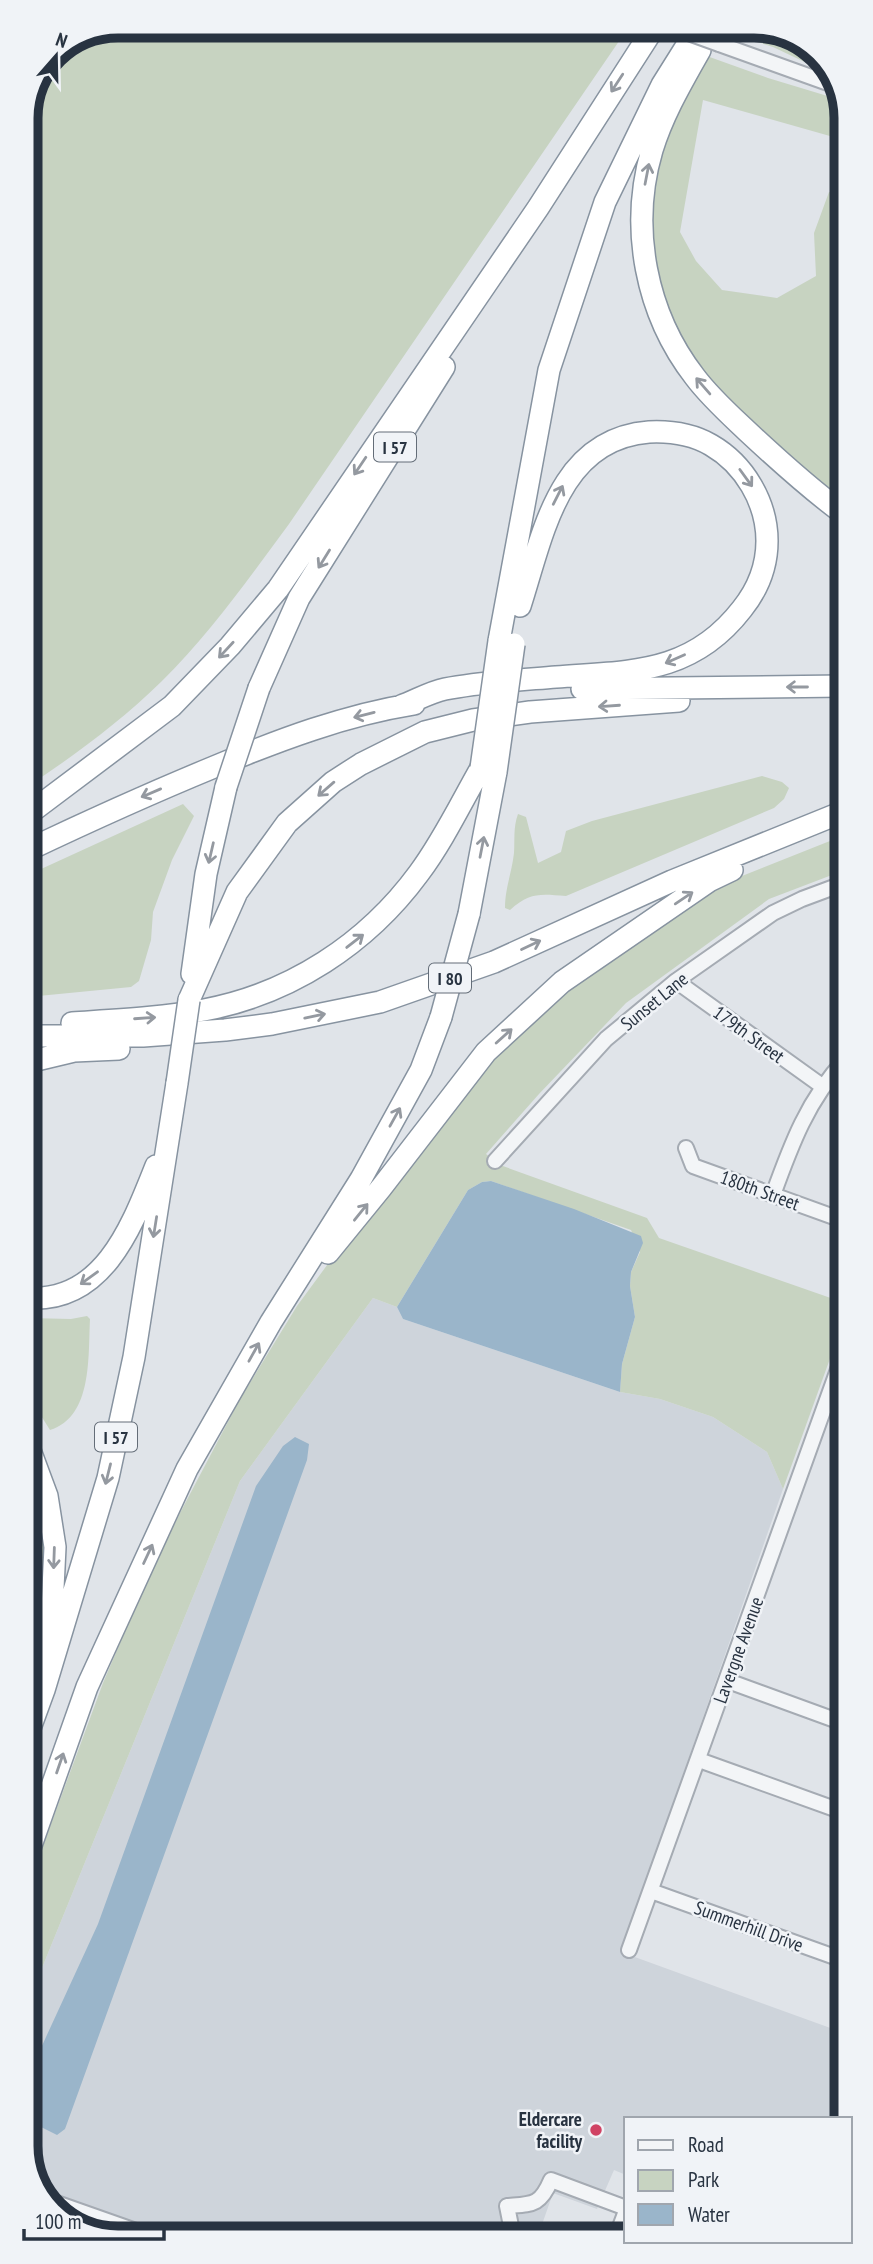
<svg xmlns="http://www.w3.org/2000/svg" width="873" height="2264" font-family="'PT Sans Narrow',sans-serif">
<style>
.built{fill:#ced4db}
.green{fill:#c7d3c1}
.water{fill:#9ab5ca}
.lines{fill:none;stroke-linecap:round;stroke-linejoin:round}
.minor-casing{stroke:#a5abb3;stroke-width:18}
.highway-casing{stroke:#8793a0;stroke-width:24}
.minor{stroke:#f3f5f7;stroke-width:14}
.highway{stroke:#fff;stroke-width:21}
.minor-bridge-casing{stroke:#a5abb3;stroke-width:18;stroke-linecap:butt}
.highway-bridge-casing{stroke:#8793a0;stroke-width:24;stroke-linecap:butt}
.minor-bridge{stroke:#f3f5f7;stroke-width:14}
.highway-bridge{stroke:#fff;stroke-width:21}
.oneway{stroke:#9499a0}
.poi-dot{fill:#d04364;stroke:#f0f3f7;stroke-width:2.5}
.labels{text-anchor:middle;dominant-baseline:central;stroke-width:5;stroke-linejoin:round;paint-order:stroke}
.shield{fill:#f0f3f7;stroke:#646d78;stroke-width:2}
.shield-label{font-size:18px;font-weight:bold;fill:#283341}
.street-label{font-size:19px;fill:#283341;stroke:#f0f3f7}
.poi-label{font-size:19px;font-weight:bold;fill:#283341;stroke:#f0f3f7;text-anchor:end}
.rim{fill:none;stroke:#283341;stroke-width:9}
</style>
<rect width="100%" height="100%" fill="#e0e4e9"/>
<path class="built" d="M373,1298L397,1307L403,1319L620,1392L660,1399L713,1417L767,1452L783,1489L621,1952L847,2034V2119H626V2175L614,2170L597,2209L553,2193L538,2236L174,2237L42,2190L29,2170V2000L240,1481Z"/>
<path class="green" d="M118,26L628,28L289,524C249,578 210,634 162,681C120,722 75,755 27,787L26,112L53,53Z
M722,26H761L811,45L830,74L773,47L721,30Z
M704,55L768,78L844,101V140L703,100L680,232L696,261L722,290L777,298L816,276L814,233L829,192L844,196V502L796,462L705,379L685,349L661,298L651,254L650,205L658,156Z
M762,776L782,782L789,788L784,799L774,808L566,896C540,894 530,892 510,910L505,908C505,888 512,872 514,853C515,839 513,828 518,814L526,817L538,863L561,852L566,831L592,821Z
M183,804L194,816L172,860L153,912L151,940L139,981L131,987L28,997V875Z
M845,835V870L769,899L626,1003L539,1094L486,1154L500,1165L647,1218L659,1238L845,1303V1317L783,1489L767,1452L713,1417L660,1399L620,1392L622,1364L635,1317L630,1286L631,1272L640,1252L631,1230L491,1181L482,1182L468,1190L397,1307L373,1298L240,1481L29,2000V1884L103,1683L142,1591L180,1513L240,1399L297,1306L372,1204L526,1019L690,902L742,876Z
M87,1316L90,1319C88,1355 93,1417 50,1430L28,1395V1318L71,1319Z
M28,1463L46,1530L45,1607L29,1665Z"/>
<path class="water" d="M491,1181L574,1209L641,1236L643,1243L631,1272L630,1286L635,1317L622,1364L620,1392L403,1319L397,1307L468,1190L482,1182Z
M295,1437L309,1444L307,1460L65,2129L57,2135L29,2121V2074L98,1924L256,1486L283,1446Z"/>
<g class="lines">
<g class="minor-casing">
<path id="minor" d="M719,44L839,87
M676,981L822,1086
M686,1148L693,1166L845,1221
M495,1161L606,1039L676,981L773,913L802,899L845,883
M773,1195C791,1145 808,1099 845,1060
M728,1681L846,1724
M699,1760L846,1813
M651,1891L846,1961
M629,1950L845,1350
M48,2200L153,2237
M617,2235L626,2211
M513,2236L507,2206C532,2204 540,2206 551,2180L626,2208"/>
</g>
<g class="highway-casing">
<path id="highway" d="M700,50C682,82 663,114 652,150C629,228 646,314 695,377C710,397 729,414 747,431C778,460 810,489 844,514
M499,641L549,370L605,202L662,85L699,26
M259,688L299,598L444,367
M582,689L844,686
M401,706C415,701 430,692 445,689C481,682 520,680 556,677C630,671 691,675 742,609C758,589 767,566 767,541C767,502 744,464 711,445C692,434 670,431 649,432C558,439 543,535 520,606
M27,815L172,706L230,646L278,589L538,208L655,26
M28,850C89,821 151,793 214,767C279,740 345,715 414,704
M469,914L496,772
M192,974L206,874L226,787
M189,1000L237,892L287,823L333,782L361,764L425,732L473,720L530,712L679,701
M72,1023C116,1020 161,1018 204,1010C290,994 367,944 419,873C443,841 461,803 481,768
M28,1036H143L225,1030L272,1024L380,1002L494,962L672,881L845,811
M28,1062L74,1051L119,1049
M328,1253L381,1188L486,1052L562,982L709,881L732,870
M28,1298C105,1303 133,1223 156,1166
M28,1445L47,1496L55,1547L52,1609L40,1654
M29,1731L44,1690L108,1478L134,1357L177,1083
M29,1851L87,1687L187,1469L271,1322L361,1179L421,1070L441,1017"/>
</g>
<use href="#minor" class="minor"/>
<use href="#highway" class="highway"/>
<g class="minor-bridge-casing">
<path id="minor-bridge" d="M669,26L719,44"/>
</g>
<g class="highway-bridge-casing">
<path id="highway-bridge" d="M481,768L499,641
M496,772L514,644
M226,787L259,688
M441,1017L469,914
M177,1083L189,1000"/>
</g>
<use href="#minor-bridge" class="minor-bridge"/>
<use href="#highway-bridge" class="highway-bridge"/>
</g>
<defs><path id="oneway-shaft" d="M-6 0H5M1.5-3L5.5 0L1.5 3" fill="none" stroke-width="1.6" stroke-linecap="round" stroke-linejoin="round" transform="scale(1.75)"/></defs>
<g class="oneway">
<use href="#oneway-shaft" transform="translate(617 83) rotate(123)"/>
<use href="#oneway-shaft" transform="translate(647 174) rotate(-79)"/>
<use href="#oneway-shaft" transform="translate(703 386) rotate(-131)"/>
<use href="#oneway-shaft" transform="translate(360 466) rotate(124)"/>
<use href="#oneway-shaft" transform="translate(746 478) rotate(54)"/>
<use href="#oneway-shaft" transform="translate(558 495) rotate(-63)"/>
<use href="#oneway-shaft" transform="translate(324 559) rotate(122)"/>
<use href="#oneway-shaft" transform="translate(226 650) rotate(133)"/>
<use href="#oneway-shaft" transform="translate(675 659) rotate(156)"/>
<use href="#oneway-shaft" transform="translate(797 687) rotate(180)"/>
<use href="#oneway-shaft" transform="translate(609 706) rotate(176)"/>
<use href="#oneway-shaft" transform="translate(364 715) rotate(166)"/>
<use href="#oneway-shaft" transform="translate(326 789) rotate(139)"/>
<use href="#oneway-shaft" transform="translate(151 793) rotate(157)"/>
<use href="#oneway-shaft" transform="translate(482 847) rotate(-79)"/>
<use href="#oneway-shaft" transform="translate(211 853) rotate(103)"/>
<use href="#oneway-shaft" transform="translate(684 898) rotate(-34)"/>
<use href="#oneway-shaft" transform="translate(355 941) rotate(-38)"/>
<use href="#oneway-shaft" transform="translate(531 945) rotate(-25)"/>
<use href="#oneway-shaft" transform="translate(315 1016) rotate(-12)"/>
<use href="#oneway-shaft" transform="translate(145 1018) rotate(-4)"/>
<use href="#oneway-shaft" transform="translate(504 1036) rotate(-42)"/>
<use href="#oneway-shaft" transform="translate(395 1117) rotate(-61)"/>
<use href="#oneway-shaft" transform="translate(361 1212) rotate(-51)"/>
<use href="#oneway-shaft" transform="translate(155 1227) rotate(99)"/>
<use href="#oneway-shaft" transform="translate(89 1278) rotate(144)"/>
<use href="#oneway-shaft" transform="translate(254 1352) rotate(-61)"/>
<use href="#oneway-shaft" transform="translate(108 1474) rotate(104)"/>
<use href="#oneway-shaft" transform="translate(148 1554) rotate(-65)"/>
<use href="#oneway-shaft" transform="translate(54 1558) rotate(92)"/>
<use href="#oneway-shaft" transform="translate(60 1763) rotate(-71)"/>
</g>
<circle class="poi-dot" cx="596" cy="2130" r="7"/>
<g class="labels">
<g class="shield">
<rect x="374" y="432.5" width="42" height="29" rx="5"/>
<rect x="429" y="963.5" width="42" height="29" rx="5"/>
<rect x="95" y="1422.5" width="42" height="29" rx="5"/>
</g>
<g class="shield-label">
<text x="395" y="447">I 57</text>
<text x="450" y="978">I 80</text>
<text x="116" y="1437">I 57</text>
</g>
<g class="street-label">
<text transform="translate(654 1001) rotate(-39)">Sunset Lane</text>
<text transform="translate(749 1034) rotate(36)">179th Street</text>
<text transform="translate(760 1190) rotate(20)">180th Street</text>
<text transform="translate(738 1650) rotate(-70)">Lavergne Avenue</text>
<text transform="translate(749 1926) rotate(20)">Summerhill Drive</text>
</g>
<g class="poi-label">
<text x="582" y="2119">Eldercare<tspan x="582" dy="22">facility</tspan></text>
</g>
</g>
<path d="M0 0H873V2264H0ZM118 38H754A80 80 0 0 1 834 118V2146A80 80 0 0 1 754 2226H118A80 80 0 0 1 38 2146V118A80 80 0 0 1 118 38Z" fill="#f0f3f7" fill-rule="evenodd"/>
<path class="rim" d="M118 38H754A80 80 0 0 1 834 118V2146A80 80 0 0 1 754 2226H118A80 80 0 0 1 38 2146V118A80 80 0 0 1 118 38Z"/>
<rect x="624" y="2117" width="228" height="126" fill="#f0f3f7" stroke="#a0a6ae" stroke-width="2"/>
<rect x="638" y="2140" width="35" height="10" fill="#f3f5f7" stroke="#a0a6ae" stroke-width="2"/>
<text x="688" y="2152" font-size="21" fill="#283341">Road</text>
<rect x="638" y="2170" width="35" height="21" fill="#c7d3c1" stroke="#a0a6ae" stroke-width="2"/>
<text x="688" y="2187" font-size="21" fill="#283341">Park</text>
<rect x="638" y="2204" width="35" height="21" fill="#9ab5ca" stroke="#a0a6ae" stroke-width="2"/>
<text x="688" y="2222" font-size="21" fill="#283341">Water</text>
<g transform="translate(56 56) rotate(20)" stroke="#f0f3f7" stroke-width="5" paint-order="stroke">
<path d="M0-5L12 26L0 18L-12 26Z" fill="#283341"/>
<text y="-10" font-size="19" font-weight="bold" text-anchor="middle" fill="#283341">N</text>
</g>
<path d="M24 2229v10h140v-10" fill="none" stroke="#283341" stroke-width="3.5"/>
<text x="35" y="2229" font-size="21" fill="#283341" stroke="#f0f3f7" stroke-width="5" paint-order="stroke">100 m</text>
</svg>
